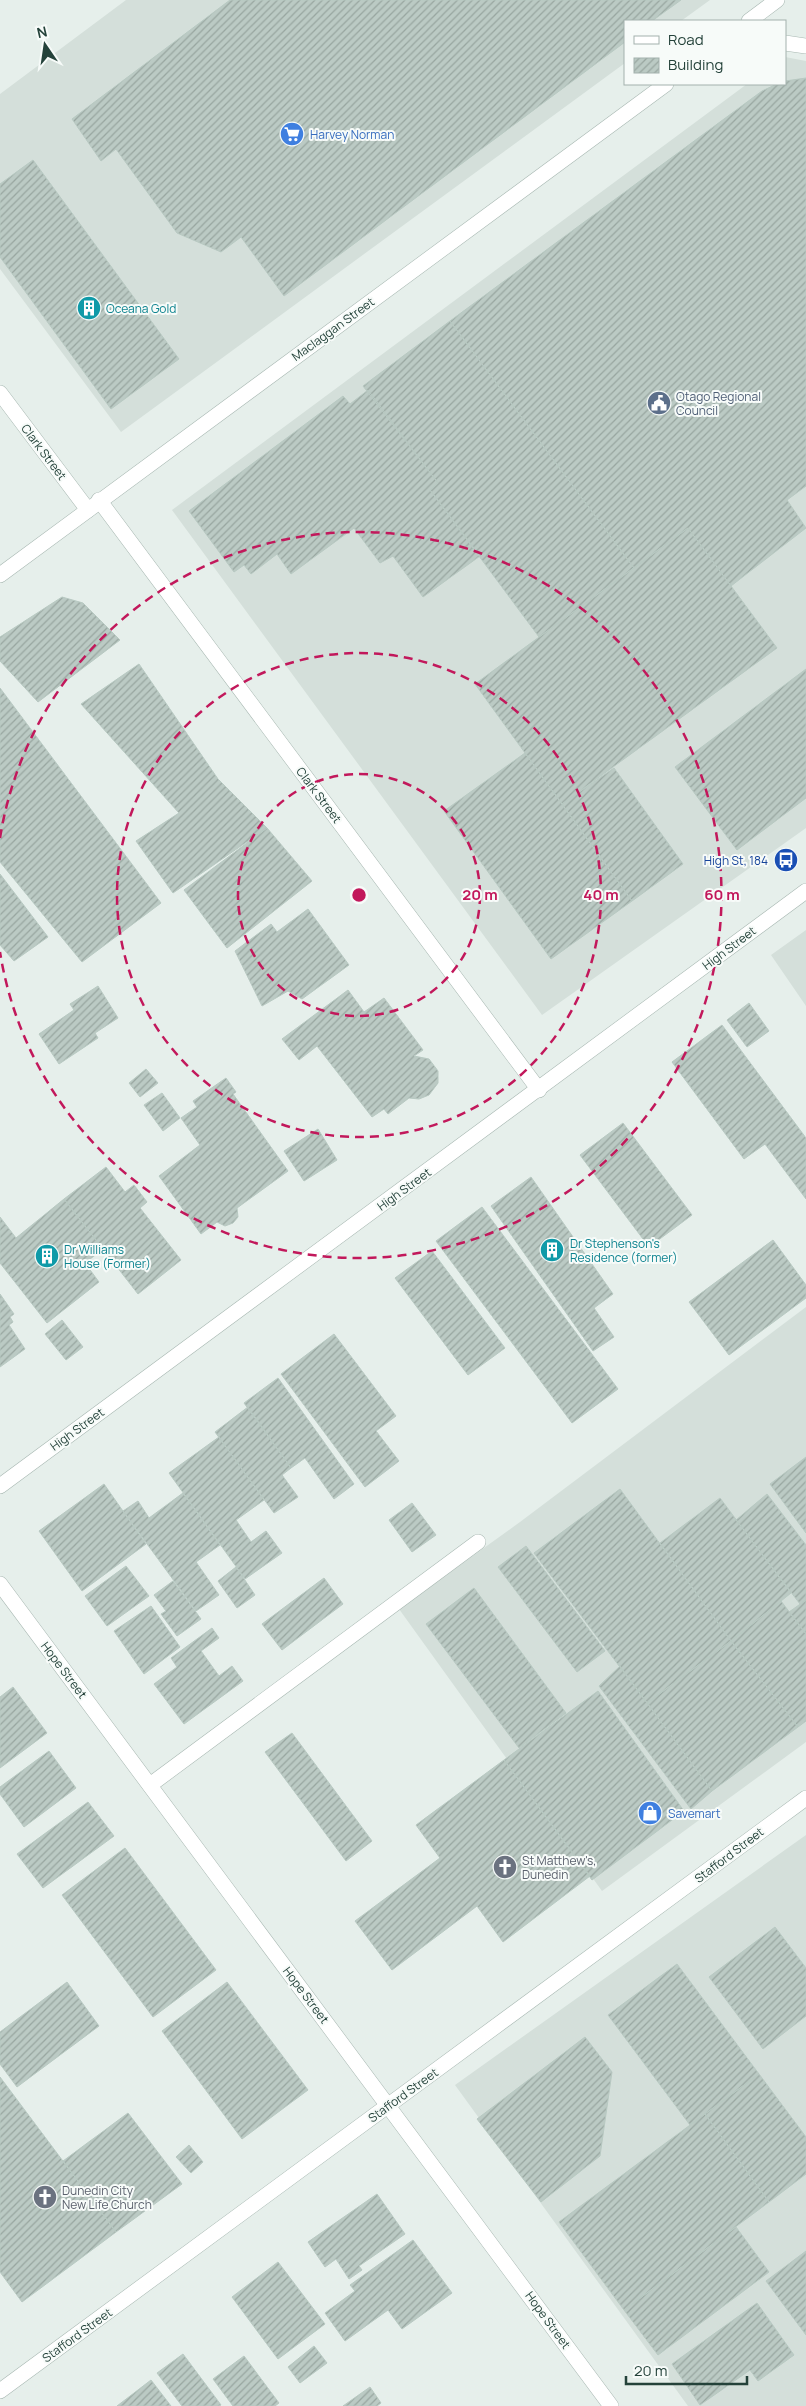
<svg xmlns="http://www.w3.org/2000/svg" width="806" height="2406" font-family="Manrope,sans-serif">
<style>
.built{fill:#d4dfda}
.building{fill:url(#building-hatch);stroke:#b8c9c2}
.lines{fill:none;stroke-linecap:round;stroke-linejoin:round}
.service-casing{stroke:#a8b8b2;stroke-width:16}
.minor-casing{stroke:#a8b8b2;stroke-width:16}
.tertiary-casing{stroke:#a8b8b2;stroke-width:16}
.service{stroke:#fff;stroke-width:15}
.minor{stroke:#fff;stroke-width:15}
.tertiary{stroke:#fff;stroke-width:15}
.ring{fill:none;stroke:#c2185b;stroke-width:2.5;stroke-dasharray:9 6}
.labels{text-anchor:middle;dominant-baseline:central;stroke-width:4;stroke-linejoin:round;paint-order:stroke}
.shop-label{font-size:12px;fill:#366cbe;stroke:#f7fbf9;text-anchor:start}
.culture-label{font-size:12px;fill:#0d838f;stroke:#f7fbf9;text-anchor:start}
.street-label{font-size:12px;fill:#24423a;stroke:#f7fbf9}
.service-label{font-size:12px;fill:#4e5e75;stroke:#f7fbf9;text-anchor:start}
.transit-label{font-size:12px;fill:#164399;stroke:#f7fbf9;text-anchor:end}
.worship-label{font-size:12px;fill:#5b616d;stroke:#f7fbf9;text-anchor:start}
.centre{fill:#c2185b;stroke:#f7fbf9;stroke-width:2.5}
.ring-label{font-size:15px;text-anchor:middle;font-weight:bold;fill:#c2185b;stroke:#f7fbf9;stroke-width:4;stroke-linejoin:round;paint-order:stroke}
</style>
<defs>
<pattern id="building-hatch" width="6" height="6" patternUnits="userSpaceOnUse" patternTransform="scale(1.25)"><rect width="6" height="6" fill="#bbcac4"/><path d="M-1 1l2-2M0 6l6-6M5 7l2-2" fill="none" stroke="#98a6a0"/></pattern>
</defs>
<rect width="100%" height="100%" fill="#e6efeb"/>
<path class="built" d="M126,0H710L681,21H625V63L121,432L0,269V94Z
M785,57L806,61V828L542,1015L172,510L747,84H785Z
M806,930V1006L771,955Z
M806,1307V1742L602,1891L399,1609L520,1522Z
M806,1835V2406H688L455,2085Z"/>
<path class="building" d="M230,0H681L652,21H625V42L284,296L241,237L221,252L177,233L116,149L101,161L72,119Z
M806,78V486L787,500L806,528L731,586L688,528L634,568L450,321L762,91L777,84H785V81Z
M33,160L179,359L111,409L0,257V184Z
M450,321L634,568L539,637L430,490L438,483L363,386Z
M368,390L438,483L430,490L480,556L423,597L393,556L380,563L354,528L291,574L277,554L251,574L244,565L234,572L189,511L343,396L350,404Z
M688,528L777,648L562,804L475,684Z
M62,597L83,603L120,640L38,702L0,661V637Z
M139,664L218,779L267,828L173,893L136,841L179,813L81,704Z
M806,669V798L737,850L675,767Z
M0,688L161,903L82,962L0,862Z
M525,753L632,901L551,959L444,811Z
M614,768L683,864L632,901L562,804Z
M267,828L312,881L227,948L184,890Z
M0,874L48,937L14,961L0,945Z
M308,909L349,965L302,999L288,991L262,1006L235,951L271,924L277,932Z
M98,986L118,1018L95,1033L98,1038L59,1064L39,1034L74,1010L70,1004Z
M348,990L364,1012L384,998L423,1050L414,1056L429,1059L438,1071V1083L429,1095L419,1099L409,1098L388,1114L384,1109L372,1117L317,1046L299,1060L282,1039Z
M749,1003L769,1031L747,1047L727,1020Z
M722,1025L806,1138V1199L765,1144L744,1159L672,1062Z
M146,1069L158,1083L140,1097L129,1083Z
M226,1078L236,1092L233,1094L288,1171L237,1208L238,1217L233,1223L225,1226L217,1222L201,1234L159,1176L200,1145L181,1118L197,1107L193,1101Z
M162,1093L180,1118L163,1131L144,1105Z
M623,1123L692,1215L649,1247L580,1155Z
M318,1129L337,1160L304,1181L284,1151Z
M106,1167L125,1192L134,1185L147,1202L140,1208L181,1260L138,1294L64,1199Z
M531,1177L613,1294L594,1308L614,1337L593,1351L491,1206Z
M64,1199L103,1249L85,1263L99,1282L47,1323L0,1263V1217L16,1238Z
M482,1207L618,1389L572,1423L436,1241Z
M773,1240L806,1285V1298L729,1355L689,1302Z
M432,1251L505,1348L468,1375L395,1278Z
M0,1294L14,1314L10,1317L13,1322L9,1325L25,1349L0,1367Z
M62,1320L83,1347L66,1360L45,1334Z
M334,1334L396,1416L376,1431L399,1461L365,1487L281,1374Z
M278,1378L354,1484L334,1499L305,1458L291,1468L244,1403Z
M248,1407L291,1468L282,1475L298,1497L274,1513L215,1432Z
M219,1437L264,1500L236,1520L251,1542L266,1531L282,1553L245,1579L169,1473Z
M806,1457V1533L770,1484Z
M104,1484L146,1544L82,1591L39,1531Z
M620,1489L731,1641L647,1703L534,1553Z
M183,1493L220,1545L196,1562L219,1595L196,1611L123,1511L138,1501L149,1518Z
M767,1494L806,1545V1600L800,1604L736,1520Z
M720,1498L791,1593L731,1641L660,1543Z
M412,1503L436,1535L412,1552L389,1520Z
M526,1546L605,1651L577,1672L498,1567Z
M126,1566L149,1596L107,1626L85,1596Z
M236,1567L255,1595L237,1608L218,1581Z
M324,1578L343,1604L282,1650L262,1624Z
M173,1581L201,1619L177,1636L161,1614L166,1611L154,1595Z
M474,1588L566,1713L519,1748L426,1624Z
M806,1600V1634L789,1612Z
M781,1601L806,1634V1721L798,1727L731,1641Z
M151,1606L180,1647L144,1674L114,1631Z
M212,1628L219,1638L201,1651L219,1676L232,1666L243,1681L184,1724L154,1684L177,1667L171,1658Z
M731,1641L798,1727L712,1791L647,1703Z
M620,1666L712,1791L691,1809L599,1686Z
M13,1687L47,1733L0,1768V1697Z
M598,1691L684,1811L592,1880L504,1760Z
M292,1733L372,1841L346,1861L265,1752Z
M49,1751L76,1788L24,1827L0,1794V1787Z
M504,1760L590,1876L503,1942L477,1906L392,1970L355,1921L440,1858L416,1825Z
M88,1802L114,1836L43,1888L17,1854Z
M125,1848L216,1970L153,2017L62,1895Z
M775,1927L806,1968V2016L763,2049L709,1977Z
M677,1964L759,2074L690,2125L608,2015Z
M67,1982L99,2026L17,2087L0,2064V2032Z
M227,1982L308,2090L242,2139L162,2031Z
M585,2037L612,2072L600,2156L541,2202L477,2119Z
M759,2074L806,2137V2174L769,2202L705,2114Z
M0,2077L116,2232L22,2302L0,2272Z
M128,2113L182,2184L116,2232L63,2161Z
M705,2114L769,2202L624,2310L559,2222Z
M189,2145L203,2162L191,2173L176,2157Z
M377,2194L405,2234L359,2266L362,2270L349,2279L336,2259L325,2267L308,2242Z
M736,2227L769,2272L658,2355L624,2310Z
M413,2240L452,2293L402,2329L388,2310L345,2341L325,2313L355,2291L350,2285Z
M806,2251V2335L766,2281Z
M278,2262L325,2324L278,2359L232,2297Z
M757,2303L794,2355L758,2381L750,2370L700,2405L672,2364Z
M314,2346L327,2363L300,2383L288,2367Z
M183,2354L221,2405L219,2406H182L157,2373Z
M244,2356L279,2403L275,2406H233L213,2379Z
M151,2380L171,2406H117Z
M370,2387L381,2403L377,2406H343Z"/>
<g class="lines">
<g class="service-casing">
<path id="service" d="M150,1785L478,1542"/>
</g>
<g class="minor-casing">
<path id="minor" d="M0,393L88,510
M99,500L539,1090
M0,1584L611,2406"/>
</g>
<g class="tertiary-casing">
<path id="tertiary" d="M749,21L777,0
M785,43L806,46
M0,575L666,84
M0,1486L806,891
M0,2391L806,1798"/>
</g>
<use href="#service" class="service"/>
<use href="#minor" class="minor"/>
<use href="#tertiary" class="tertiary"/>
</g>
<g class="ring">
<circle cx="359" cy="895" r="121"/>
<circle cx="359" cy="895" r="242"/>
<path d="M0 838A363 363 0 1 1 0 952"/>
</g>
<defs>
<g id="supermarket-disc" transform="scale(1.25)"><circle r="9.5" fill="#3f7fe0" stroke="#f7fbf9"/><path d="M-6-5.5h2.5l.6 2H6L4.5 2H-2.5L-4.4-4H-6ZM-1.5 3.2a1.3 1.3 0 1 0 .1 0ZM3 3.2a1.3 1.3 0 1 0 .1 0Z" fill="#fff"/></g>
<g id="building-disc" transform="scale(1.25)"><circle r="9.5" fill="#0f9aa8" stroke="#f7fbf9"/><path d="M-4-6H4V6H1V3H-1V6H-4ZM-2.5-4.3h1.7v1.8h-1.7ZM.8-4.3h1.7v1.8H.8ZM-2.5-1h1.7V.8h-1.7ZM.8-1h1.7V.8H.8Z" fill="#fff"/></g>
<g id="civic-disc" transform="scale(1.25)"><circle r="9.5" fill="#5c6f8a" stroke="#f7fbf9"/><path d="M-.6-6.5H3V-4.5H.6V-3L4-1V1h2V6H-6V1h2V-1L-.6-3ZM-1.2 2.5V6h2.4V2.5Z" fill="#fff"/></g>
<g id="bus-disc" transform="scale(1.25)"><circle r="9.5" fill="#1a4fb4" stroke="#f7fbf9"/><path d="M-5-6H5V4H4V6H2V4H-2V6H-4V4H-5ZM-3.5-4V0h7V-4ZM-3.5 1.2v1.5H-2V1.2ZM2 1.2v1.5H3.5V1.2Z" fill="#fff"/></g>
<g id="shop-disc" transform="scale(1.25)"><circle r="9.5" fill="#3f7fe0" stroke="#f7fbf9"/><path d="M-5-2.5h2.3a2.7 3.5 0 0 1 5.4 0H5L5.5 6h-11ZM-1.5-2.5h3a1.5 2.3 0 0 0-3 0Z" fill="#fff"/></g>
<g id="church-disc" transform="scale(1.25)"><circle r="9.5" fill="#6b7280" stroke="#f7fbf9"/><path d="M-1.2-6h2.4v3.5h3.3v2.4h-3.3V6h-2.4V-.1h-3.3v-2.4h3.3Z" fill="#fff"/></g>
</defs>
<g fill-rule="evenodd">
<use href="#supermarket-disc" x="292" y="134"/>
<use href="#building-disc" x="89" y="308"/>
<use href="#civic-disc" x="659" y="403"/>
<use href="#bus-disc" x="786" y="860"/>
<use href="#building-disc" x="552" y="1250"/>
<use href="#building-disc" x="47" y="1256"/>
<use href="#shop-disc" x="650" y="1813"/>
<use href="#church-disc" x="505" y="1867"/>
<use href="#church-disc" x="45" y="2197"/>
</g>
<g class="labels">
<g class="shop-label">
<text x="310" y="134">Harvey Norman</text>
<text x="668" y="1813">Savemart</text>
</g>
<g class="culture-label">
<text x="106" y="308">Oceana Gold</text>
<text x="570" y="1243">Dr Stephenson's<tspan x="570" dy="14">Residence (former)</tspan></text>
<text x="64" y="1249">Dr Williams<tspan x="64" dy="14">House (Former)</tspan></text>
</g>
<g class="street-label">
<text transform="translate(333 329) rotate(-36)">Maclaggan Street</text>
<text transform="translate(44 452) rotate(53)">Clark Street</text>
<text transform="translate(319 795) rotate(53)">Clark Street</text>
<text transform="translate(729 948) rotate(-37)">High Street</text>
<text transform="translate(404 1189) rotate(-36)">High Street</text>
<text transform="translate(77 1429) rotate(-36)">High Street</text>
<text transform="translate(64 1670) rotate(53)">Hope Street</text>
<text transform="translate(729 1855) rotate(-37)">Stafford Street</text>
<text transform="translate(306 1995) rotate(53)">Hope Street</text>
<text transform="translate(403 2095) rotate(-36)">Stafford Street</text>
<text transform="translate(548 2320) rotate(54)">Hope Street</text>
<text transform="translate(77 2335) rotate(-36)">Stafford Street</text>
</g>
<g class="service-label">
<text x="676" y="396">Otago Regional<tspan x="676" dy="14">Council</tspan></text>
</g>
<g class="transit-label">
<text x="768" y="860">High St, 184</text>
</g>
<g class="worship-label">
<text x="522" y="1860">St Matthew's,<tspan x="522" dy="14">Dunedin</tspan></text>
<text x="62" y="2190">Dunedin City<tspan x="62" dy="14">New Life Church</tspan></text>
</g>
</g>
<circle cx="359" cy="895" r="8" class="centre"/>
<g class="ring-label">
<text x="480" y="900">20 m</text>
<text x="601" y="900">40 m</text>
<text x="722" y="900">60 m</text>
</g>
<rect x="624" y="20" width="162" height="65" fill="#f7fbf9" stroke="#a3b1ad"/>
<rect x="634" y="36" width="25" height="8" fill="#ffffff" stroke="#a3b1ad"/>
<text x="668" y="45" font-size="15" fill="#24423a">Road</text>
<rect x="634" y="58" width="25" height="15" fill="url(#building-hatch)" stroke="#a3b1ad"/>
<text x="668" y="70" font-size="15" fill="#24423a">Building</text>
<g transform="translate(45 45) rotate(347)" stroke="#f7fbf9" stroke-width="4" paint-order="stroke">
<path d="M0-4L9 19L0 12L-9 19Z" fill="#24423a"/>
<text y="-8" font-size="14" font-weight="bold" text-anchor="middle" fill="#24423a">N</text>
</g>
<path d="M626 2376v8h121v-8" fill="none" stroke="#24423a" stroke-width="2.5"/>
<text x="634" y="2376" font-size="15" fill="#24423a" stroke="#f7fbf9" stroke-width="4" paint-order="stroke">20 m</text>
</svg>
